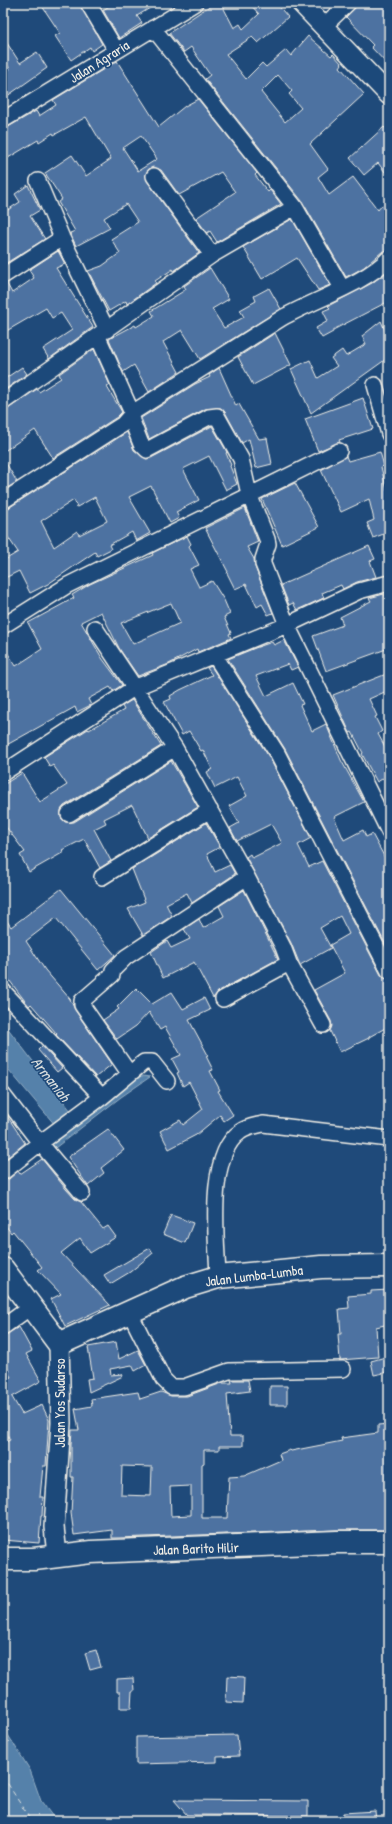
<svg xmlns="http://www.w3.org/2000/svg" width="392" height="1824" font-family="'Patrick Hand',sans-serif">
<style>
.water{fill:#5481aa;stroke:#94aec3}
.lines{fill:none;stroke-linecap:round;stroke-linejoin:round}
.ferry{stroke:#dce0df;stroke-width:1;stroke-dasharray:5 4;stroke-linecap:butt}
.building{fill:#4d72a1;stroke:#f4f1e8;fill-rule:evenodd}
.minor-casing{stroke:#f4f1e8;stroke-width:18}
.tertiary-casing{stroke:#f4f1e8;stroke-width:22}
.trunk-casing{stroke:#f4f1e8;stroke-width:25}
.minor{stroke:#1f4a7a;stroke-width:15}
.tertiary{stroke:#1f4a7a;stroke-width:19}
.trunk{stroke:#1f4a7a;stroke-width:22}
.labels{text-anchor:middle;dominant-baseline:central;stroke-width:3.5;stroke-linejoin:round;paint-order:stroke}
.street-label{font-size:14px;fill:#f4f1e8;stroke:#1f4a7a}
.water-label{font-size:15px;font-style:italic;fill:#dce0df;stroke:#1f4a7a}
</style>
<rect width="100%" height="100%" fill="#1f4a7a"/>
<filter id="ink" filterUnits="userSpaceOnUse"><feTurbulence type="fractalNoise" baseFrequency=".025" numOctaves="2"/><feDisplacementMap in="SourceGraphic" scale="8" xChannelSelector="R" yChannelSelector="G"/><feConvolveMatrix kernelMatrix="1 2 1 2 8 2 1 2 1" color-interpolation-filters="sRGB"/></filter>
<g filter="url(#ink)">
<path class="water" d="M3,1022L77,1119L135,1075L150,1077L121,1097L55,1148L49,1141L61,1132L3,1063Z
M3,1727L30,1770L41,1801L56,1821H3Z"/>
<g class="lines">
<path class="ferry" d="M3,1776L31,1821"/>
</g>
<path class="building" d="M40,3H79L102,44L92,51L90,47L71,60L55,36L60,33Z
M114,3H158L137,16L142,23L119,38L103,10Z
M214,3H221L234,28L240,24L243,29L259,14L249,3H276L288,17L258,43L252,37L226,54L246,79L262,63L266,67L286,50L291,56L308,36L331,56L333,54L342,64L340,67L364,94L310,144L328,169L318,177L329,195L353,177L378,210L382,205L389,211V249L383,251L363,268L346,277L302,201L205,79L210,75L191,47L184,52L169,33ZM278,75L292,91L289,94L301,108L285,122L261,92Z
M357,3H389V66L371,47L373,45L346,17L354,9Z
M3,37L20,63L37,52L47,68L3,99V74L10,69L3,58Z
M117,61L159,127L185,106L198,99L257,173L255,175L268,192L270,190L281,204L217,242L210,231L207,233L196,218L235,192L221,172L179,195L161,170L153,167L149,169L146,173L147,181L199,253L174,271L173,269L155,281L156,283L127,304L126,301L109,311L88,271L102,266L120,253L111,239L138,222L126,204L104,218L110,228L76,246L70,233L75,231L58,202L62,199L45,173L72,155L86,176L111,159L86,117L54,135L53,133L39,142L38,140L3,161V130L36,111L39,116L56,105L53,100ZM141,136L157,159L138,171L123,148Z
M384,127L389,132V177L378,163L364,175L350,158Z
M28,185L40,210L30,216L45,239L3,265V213L20,202L15,194Z
M292,219L330,285L318,290L297,258L262,279L243,247Z
M58,251L65,264L56,268L93,327L49,359L43,349L72,330L61,313L52,318L46,308L3,333V285L7,284L12,293L34,278L29,270Z
M210,268L229,299L212,309L224,328L244,317L240,310L256,301L254,296L269,288L281,309L200,359L182,330L163,342L179,372L149,392L134,365L123,372L109,339L135,325L136,327L154,316L151,311L182,292L186,289L184,286Z
M389,270V301L333,330V332L322,338L316,328L328,321L323,311L330,308L328,306L372,283Z
M381,321L389,339V357L311,413L291,369L310,360L318,378L337,366L331,358L342,350L346,356L366,344L362,336Z
M275,333L291,365L253,385L238,357Z
M94,349L110,385L107,387L122,412L117,417L53,458L35,430L3,452V411L8,409L37,389L39,392L61,378L59,374Z
M22,367L27,374L3,391V380Z
M219,368L236,406L239,404L259,439L267,438L272,464L256,468L249,439L242,443L225,412L221,408L205,409L149,439L141,418L195,384L210,377L209,375Z
M363,398L373,429L339,440L340,442L318,451L305,419Z
M212,426L227,452L226,453L231,465L230,466L237,484L226,490L209,456L183,469L199,500L176,512L179,518L170,523L151,486L129,497L150,533L136,541L132,532L109,545L111,549L97,556L95,552L48,584L30,593L19,571L3,579V561L18,552L3,530V512L10,507L127,432L134,450L146,459L151,458ZM95,497L107,521L79,535L77,531L54,547L41,521L74,500L77,507Z
M380,452L384,466L381,467L387,491L389,490V532L373,538L367,523L374,520L369,499L341,512L321,470L346,456L348,461Z
M3,458L17,482L4,490L3,488Z
M295,483L319,527L282,545L262,499Z
M245,508L258,542L247,547L254,559L255,567L273,613L268,615L262,604L257,607L246,584L235,589L227,573L228,572L205,528Z
M187,536L191,544L189,546L199,565L190,569L199,587L212,581L224,600L230,614L224,617L231,633L229,634L231,638L198,652L197,649L169,664L138,676L120,650L101,612L81,622L102,658L122,685L113,691L110,687L88,699L91,705L77,712L75,707L3,747V646L16,666L42,649L28,623L74,598L72,595L90,584L153,555L152,553ZM171,603L180,623L133,644L121,623Z
M369,546L375,559L370,561L376,577L357,582L343,589L341,585L322,593L324,598L297,610L293,603L289,605L281,585Z
M384,594L389,604V648L326,671L313,636L343,625L340,617L371,601L369,598Z
M284,640L298,667L291,670L288,664L256,676L266,696L293,683L303,704L300,705L312,731L326,724L341,760L364,802L334,817L344,840L363,830L366,837L372,834L385,858L389,855V951L285,749L228,659L255,648L272,642L274,645Z
M211,666L269,757L311,838L298,845L309,867L322,861L381,975L389,980V1026L369,1037V1038L340,1052L330,1031L332,1026L331,1021L314,990L345,973L330,945L349,934L340,916L320,928L331,948L300,965L291,943L246,857L250,854L252,858L282,843L271,824L237,841L230,828L239,823L229,806L247,796L237,777L215,788L207,772L212,769L203,750L201,751L189,731L182,735L164,702L171,699L170,696L180,690L212,675L207,668Z
M389,673V690L369,699L377,716L375,717L382,731L378,734L389,754V775L377,782L362,754L363,753L352,732L350,733L333,695Z
M132,700L161,746L64,806L61,810V818L65,822H74L171,761L198,807L148,838L132,805L104,819L106,823L94,829L111,861L100,868L84,839L62,850L64,852L29,872L20,855L25,852L3,823V785L22,773L40,802L67,785L53,765L50,767L44,757L88,729L89,730L124,710L122,706Z
M206,823L220,847L207,854L215,872L230,865L235,874L192,903L187,893L166,904L172,916L143,935L128,909L145,902L132,869Z
M61,889L115,955L98,970L56,918L26,941L45,970L70,999L75,1010L112,1064L96,1077L56,1035L57,1034L31,1004L29,1006L25,1001L3,972V915L11,927Z
M244,890L278,959L219,991L213,998L194,962L163,978L151,952L167,941L171,948L190,939L184,929L199,919L203,928L224,916L219,906Z
M136,988L152,1004L172,992L183,1009L204,998L210,1010L189,1020L208,1055L206,1056L213,1070L210,1071L220,1090L218,1091L233,1115L224,1121L220,1115L196,1135L169,1149L160,1131L180,1120L183,1125L203,1109L189,1082L183,1086L177,1073L179,1072L172,1059L181,1055L165,1027L160,1030L149,1012L136,1026L117,1039L103,1020L119,1009L117,1007Z
M42,1046L62,1068L57,1072L38,1050Z
M3,1110L25,1143L3,1161Z
M108,1129L124,1150L101,1168L104,1173L88,1186L68,1157Z
M42,1159L66,1189L75,1199L81,1202L103,1229L108,1226L116,1237L90,1253L80,1238L61,1253L110,1305L65,1326L51,1299L61,1294L38,1270L42,1267L13,1231L11,1233L3,1222V1181L9,1179L18,1171L20,1174Z
M171,1215L193,1223L185,1243L163,1234Z
M150,1248L153,1253L130,1272L110,1284L104,1275Z
M389,1290V1324L376,1327L378,1357L340,1360L338,1334H341L339,1309L349,1308L348,1296L371,1294V1291Z
M19,1327L32,1351L26,1354L41,1381L12,1397L22,1414L42,1405L49,1420L46,1466H43L40,1497H43L42,1516H41L39,1543L3,1540V1443L10,1440L3,1426V1381L11,1377L8,1372L10,1371L3,1359V1336Z
M116,1342L119,1359L138,1350L146,1365L135,1371L132,1365L110,1369L111,1375L122,1374L123,1376L89,1392L87,1379L93,1378L88,1347Z
M389,1356V1372L374,1375L371,1361Z
M231,1380H248L250,1391L227,1394L230,1436H243V1446H219V1450H204V1463L202,1464V1518H227L229,1477L244,1476L281,1460L279,1454L290,1450L291,1451L342,1441L341,1438L378,1433V1425L389,1424V1495H387L389,1530H336L117,1538H112V1530L74,1535L71,1513L73,1477H71V1444L72,1430H79L75,1409L92,1406L91,1399L138,1392L140,1399L161,1392L171,1396H187L222,1383H232ZM122,1466L152,1467L151,1496L121,1495ZM191,1486V1515L171,1516L170,1487Z
M270,1386H287V1405H270Z
M96,1650L101,1667L90,1670L85,1653Z
M227,1676L244,1677L243,1703L226,1702Z
M133,1678L134,1691H132L131,1708H120V1692H117V1679Z
M237,1735L239,1756L217,1757V1762L136,1764V1737Z
M174,1800L308,1801V1816L187,1815Z
M375,1811L376,1821H343V1813Z"/>
<g class="lines">
<g class="minor-casing">
<path id="minor" d="M88,3L116,50
M323,27L348,3
M3,120L195,3
M154,176L212,255
M38,181L62,238L107,330
M295,207L342,288
M3,276L62,238
M98,337L132,413L130,416
M375,385L389,434
M3,402L212,255L295,207L153,28
M132,413L282,318C312,301 368,282 389,258
M3,501L123,424L130,416L141,444L147,450L209,417L217,416L241,459L249,494L267,539L268,544L263,559V564L287,625L389,832
M3,626L68,585L339,451
M95,628L175,748L247,877L283,947L289,963L323,1025
M215,656L277,753L389,971
M3,773L134,688L287,625L359,591L389,583
M69,814L175,748
M102,877L210,810
M3,991L102,1097
M223,999L289,963
M129,1073L82,1005V1001L112,975L113,970L126,957L247,877
M3,1095L40,1143L3,1172
M82,1193L40,1143L102,1097L144,1062H152L167,1081
M218,1277C217,1241 206,1156 240,1132C246,1127 255,1126 263,1124L389,1139
M130,1313L163,1379L171,1387H184L229,1371L343,1369
M3,1327L32,1306"/>
</g>
<g class="tertiary-casing">
<path id="tertiary" d="M301,3L389,95
M57,1555L54,1527L61,1423L59,1344"/>
</g>
<g class="trunk-casing">
<path id="trunk" d="M3,1269L59,1344L185,1287L218,1277L321,1267L389,1266
M3,1559H34L91,1552L337,1542H389"/>
</g>
<use href="#minor" class="minor"/>
<use href="#tertiary" class="tertiary"/>
<use href="#trunk" class="trunk"/>
</g>
</g>
<g class="labels">
<g class="street-label">
<text transform="translate(99 61) rotate(-32)">Jalan Agraria</text>
<text transform="translate(254 1275) rotate(-7)">Jalan Lumba-Lumba</text>
<text transform="translate(59 1403) rotate(-90)">Jalan Yos Sudarso</text>
<text transform="translate(196 1548) rotate(-2)">Jalan Barito Hilir</text>
</g>
<g class="water-label">
<text transform="translate(51 1079) rotate(52)">Armaniah</text>
</g>
</g>
<rect width="392" height="1824" fill="none" stroke="#1f4a7a" stroke-width="16"/>
<rect x="8" y="8" width="376" height="1808" fill="none" stroke="#f4f1e8" stroke-width="1.5" filter="url(#ink)"/>
</svg>
